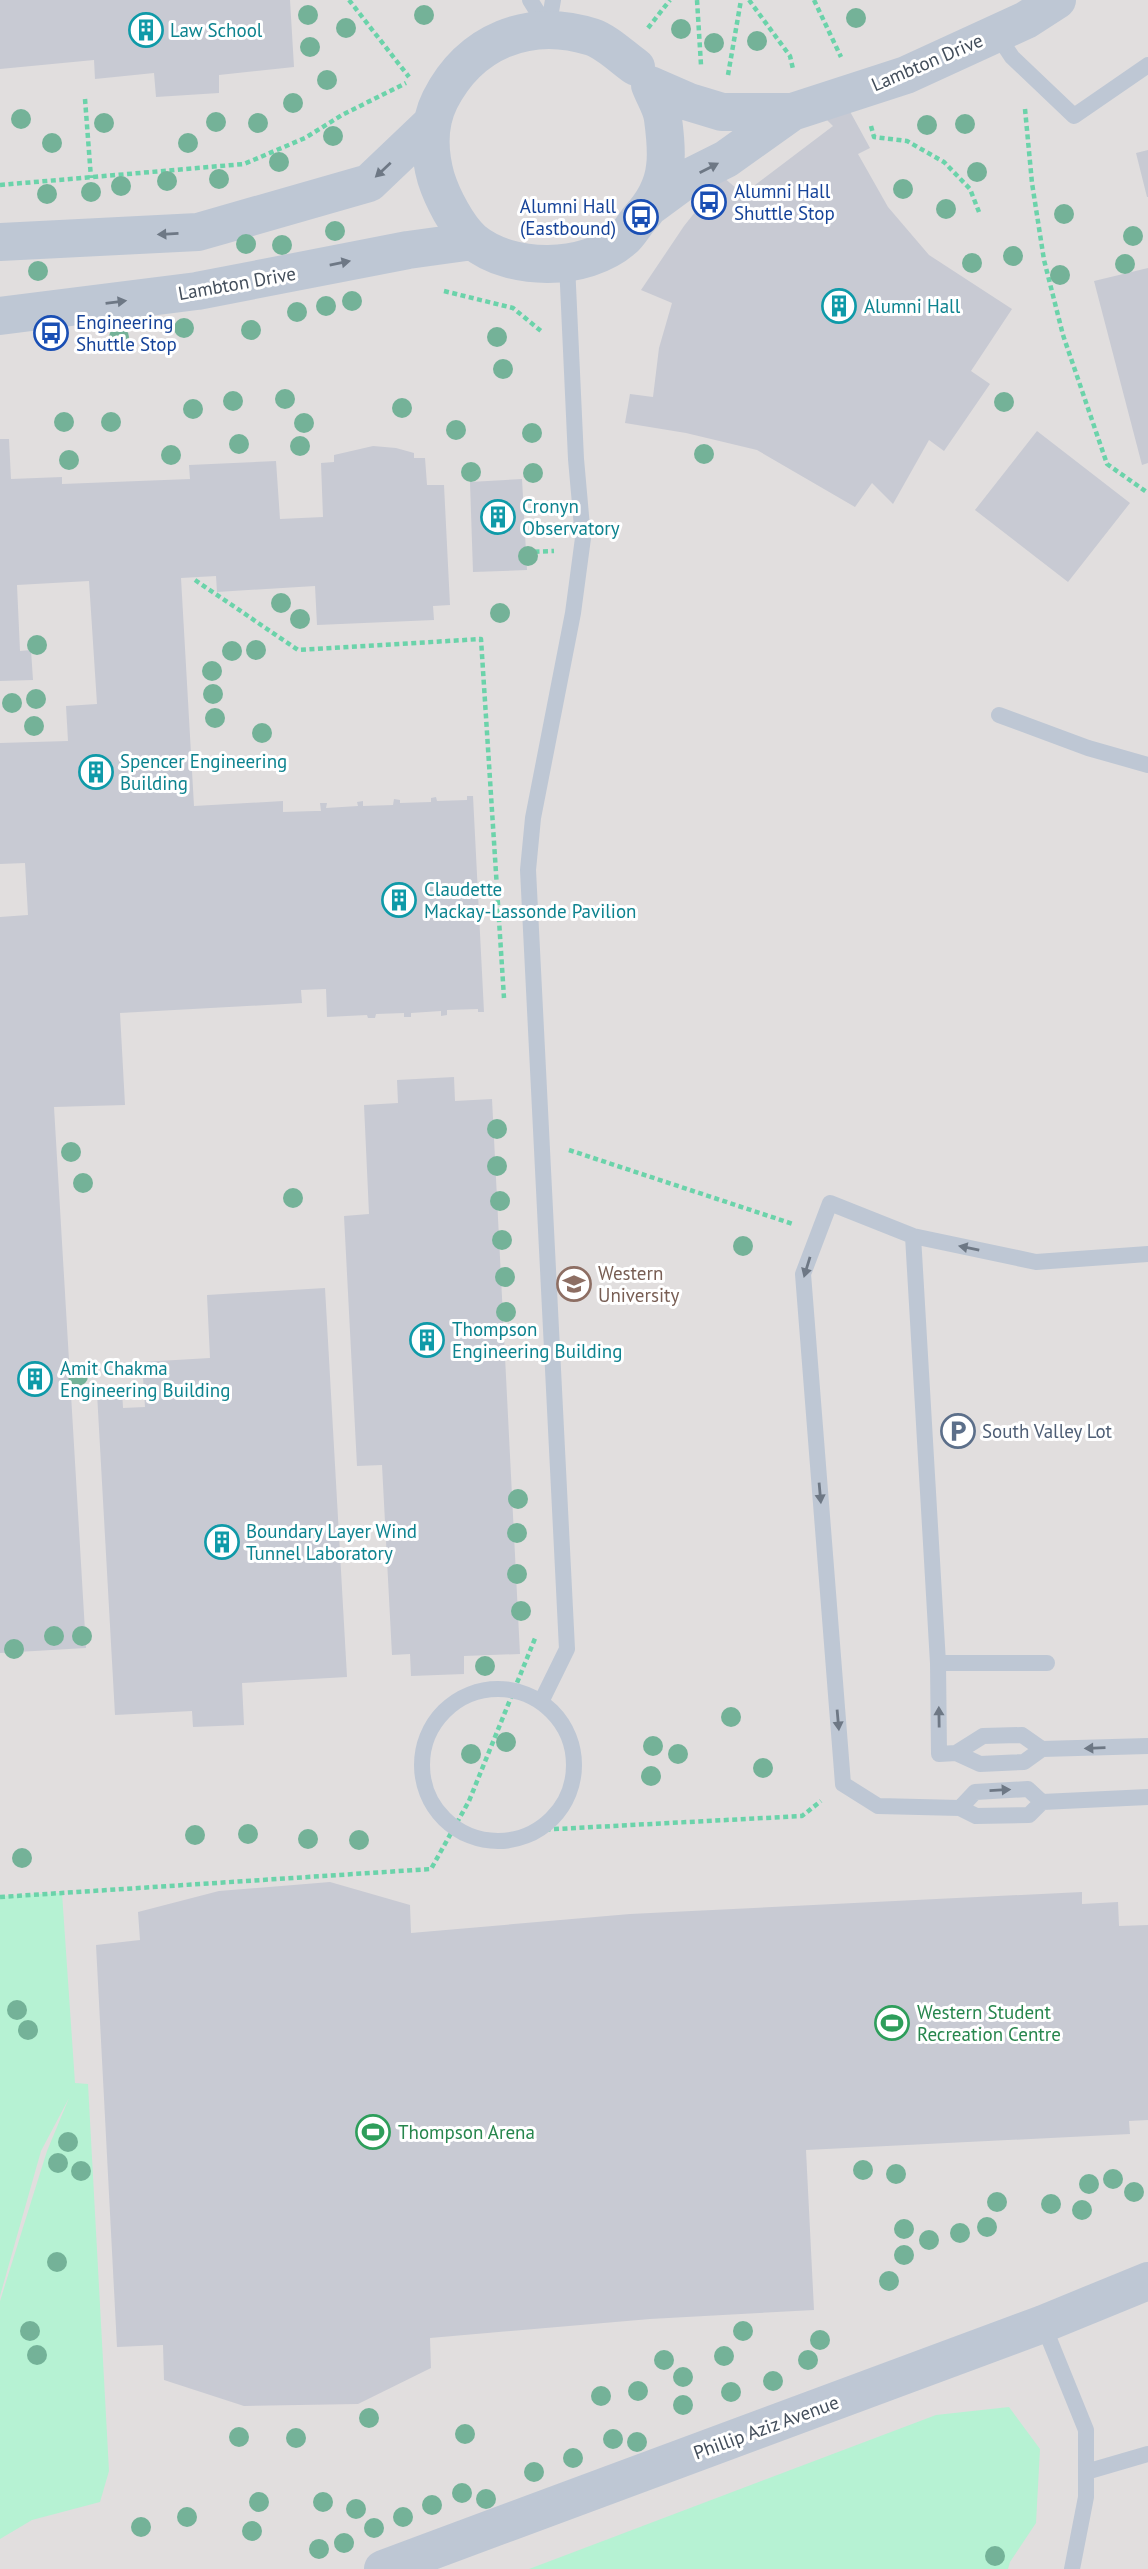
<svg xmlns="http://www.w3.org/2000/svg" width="1148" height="2569" font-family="'PT Sans',sans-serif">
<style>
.education{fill:#e1dede}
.green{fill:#b6f2d3}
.building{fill:#c8cad3}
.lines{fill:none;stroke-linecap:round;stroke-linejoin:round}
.path{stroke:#6bd3aa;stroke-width:4.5;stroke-dasharray:5 3.5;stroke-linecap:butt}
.service{stroke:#bec7d4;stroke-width:16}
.tertiary{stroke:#bec7d4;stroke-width:38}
.tree{fill:#74b298}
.oneway{fill:#6e7885}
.labels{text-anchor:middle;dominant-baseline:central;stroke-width:6;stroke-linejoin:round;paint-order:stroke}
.culture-label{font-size:19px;fill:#0d838f;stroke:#fff;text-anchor:start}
.street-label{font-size:19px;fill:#434e5b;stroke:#fff}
.transit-label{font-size:19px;fill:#164399;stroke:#fff;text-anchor:start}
.education-label{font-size:19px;fill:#785e54;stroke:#fff;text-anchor:start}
.service-label{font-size:19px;fill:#4e5e75;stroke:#fff;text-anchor:start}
.leisure-label{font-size:19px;fill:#27864d;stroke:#fff;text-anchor:start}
</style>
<rect width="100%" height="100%" fill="#f0ecec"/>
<path class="education" d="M0,0H1148V2569H0Z"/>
<path class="green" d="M62,1893L75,2083L88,2084L109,2471L100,2502L32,2520L0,2539V2301L47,2151L69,2098L41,2151L0,2296V1896Z
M1009,2407L1040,2449L1036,2523L1010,2562L1008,2569H529L936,2415Z"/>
<path class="building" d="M0,0H290L294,67L219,75V93L156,97L154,73L95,79L94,60L0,69Z
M847,106L870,148L858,154L888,207L929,255L1012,309L971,371L990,384L944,451L929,440L893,504L872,483L855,507L757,450L686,433L625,423L630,394L653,397L659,348L672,303L641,290L684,226L723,177L743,194L833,126L824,117Z
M1148,150V197H1147L1136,153Z
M1148,268V463L1142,465L1094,281Z
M1037,431L1130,503L1068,582L975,510Z
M0,439H9L11,479L62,477V484L190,479L189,465L276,461L280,519L323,517L321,463L334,462V455L373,446L396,448L414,453V458H425L427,485H444L450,605L433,606L434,620L317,625L315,586L217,592L216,576L181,578L194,806L283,801V812L315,811H321L320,803H327L326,808L358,806L357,802L363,801V806L393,805L394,799L400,800V803L431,802V798L436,797L437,801L467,800V796H473L484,1012H478V1009L447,1010V1015L441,1016V1011L411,1013V1017H404V1013L376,1014L375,1018H368L367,1015L327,1017L326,989L301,990L302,1003L120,1013L125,1105L54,1107L86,1648L0,1653V917L28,915L25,863L0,864V743L68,741L66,706L97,704L89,581L17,585L20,651L31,650L33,680L0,681Z
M522,479L527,570L473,572L470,482Z
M454,1077L455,1101L492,1099L520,1654L464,1656V1674L411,1676L410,1654L392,1655L382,1465L357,1466L344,1216L369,1214L364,1105L398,1103L397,1080Z
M325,1288L347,1677L242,1683L244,1725L193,1727L192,1711L115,1715L97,1393L122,1391L123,1408L145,1407L142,1362L210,1358L207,1295Z
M330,1882L410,1905L411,1933L630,1914L1082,1892V1904L1118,1902L1119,1926L1148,1925V2120L1129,2121L1130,2134L806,2150L814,2310L650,2319L430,2338L431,2368L358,2404L244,2406L164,2380L163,2345L117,2347L96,1945L140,1940L138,1912L219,1891Z"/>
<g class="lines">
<path class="path" d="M349,0L409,77
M697,0L701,65
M749,0L790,56L793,69
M814,0L841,57
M648,28L670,0
M728,75L741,0
M85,99L91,178
M1025,109L1032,183L1044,260L1063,335L1107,464L1148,493
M871,126L874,137L907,141L944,162L970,189L979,212
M0,185L244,164L305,138L342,115L406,83
M444,291L513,308L541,331
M526,552L554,551
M195,580L298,650L481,639L504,998
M569,1150L793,1224
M537,1830L802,1816L821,1801
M0,1897L431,1869L469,1801L536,1636"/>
<path class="service" d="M530,0L548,29
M548,29L553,0
M996,33L1012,57L1074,116L1148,65
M999,715L1088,748L1148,765
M913,1236L938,1663L939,1754L956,1753L980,1764L1024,1762L1042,1749L1148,1746
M1148,1254L1036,1262L913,1236L830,1203L803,1274L843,1784L878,1806L960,1808L976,1816L1029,1815L1042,1802L1148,1797
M938,1663H1047
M422 1765a76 76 0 1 1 152 0a76 76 0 1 1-152 0Z
M541,1702L567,1649L528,870L533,818L573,613L583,538L576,459L567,264
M956,1753L983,1736L1022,1735L1042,1749
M960,1808L975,1792L1028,1789L1042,1802
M1043,2324L1086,2430V2497L1072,2569
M1086,2472L1148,2454"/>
<path class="tertiary" d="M636,67C623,58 607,42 592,37C529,17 470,41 440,100C428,124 429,153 436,178C442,197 457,227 473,241C511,272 585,272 623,239C629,234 634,225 639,219C652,205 663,187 665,167C667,153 665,134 663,119C662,108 654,96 650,85
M650,85L689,102L722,112H792L906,75L1026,20L1057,0
M652,205L690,177L726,159L792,112
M0,242L198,232L369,183L432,123
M0,316L197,291L408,250L473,241
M383,2569L1043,2324L1148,2281"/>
</g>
<g class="tree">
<circle cx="308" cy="15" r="10"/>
<circle cx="424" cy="15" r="10"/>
<circle cx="856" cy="18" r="10"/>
<circle cx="346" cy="28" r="10"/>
<circle cx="681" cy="29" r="10"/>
<circle cx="757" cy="41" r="10"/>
<circle cx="714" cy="43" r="10"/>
<circle cx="310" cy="47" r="10"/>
<circle cx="327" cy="80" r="10"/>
<circle cx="293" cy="103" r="10"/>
<circle cx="21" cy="119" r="10"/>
<circle cx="216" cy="122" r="10"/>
<circle cx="104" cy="123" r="10"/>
<circle cx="258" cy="123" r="10"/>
<circle cx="965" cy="124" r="10"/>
<circle cx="927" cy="125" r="10"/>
<circle cx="333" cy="136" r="10"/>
<circle cx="52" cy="143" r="10"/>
<circle cx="188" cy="143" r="10"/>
<circle cx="279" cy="162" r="10"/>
<circle cx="977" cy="172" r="10"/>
<circle cx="219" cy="179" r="10"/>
<circle cx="167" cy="181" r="10"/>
<circle cx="121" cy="186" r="10"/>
<circle cx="903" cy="189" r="10"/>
<circle cx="91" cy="192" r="10"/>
<circle cx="47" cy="194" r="10"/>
<circle cx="946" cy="209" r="10"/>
<circle cx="1064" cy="214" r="10"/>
<circle cx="335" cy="231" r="10"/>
<circle cx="1133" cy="236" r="10"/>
<circle cx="246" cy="244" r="10"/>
<circle cx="282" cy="245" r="10"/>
<circle cx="1013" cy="256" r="10"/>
<circle cx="972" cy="263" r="10"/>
<circle cx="1125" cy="264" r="10"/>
<circle cx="38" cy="271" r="10"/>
<circle cx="1060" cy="275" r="10"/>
<circle cx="352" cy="301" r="10"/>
<circle cx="326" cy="306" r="10"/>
<circle cx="297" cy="312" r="10"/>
<circle cx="184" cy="328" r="10"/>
<circle cx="251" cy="330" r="10"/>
<circle cx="119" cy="337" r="10"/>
<circle cx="497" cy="337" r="10"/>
<circle cx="503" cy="369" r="10"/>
<circle cx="285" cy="399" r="10"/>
<circle cx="233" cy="401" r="10"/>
<circle cx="1004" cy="402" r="10"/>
<circle cx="402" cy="408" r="10"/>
<circle cx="193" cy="409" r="10"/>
<circle cx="64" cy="422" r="10"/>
<circle cx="111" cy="422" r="10"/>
<circle cx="304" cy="423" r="10"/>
<circle cx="456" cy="430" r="10"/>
<circle cx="532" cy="433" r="10"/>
<circle cx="239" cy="444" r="10"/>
<circle cx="300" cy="446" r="10"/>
<circle cx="704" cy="454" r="10"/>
<circle cx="171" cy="455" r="10"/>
<circle cx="69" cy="460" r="10"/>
<circle cx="471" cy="472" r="10"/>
<circle cx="533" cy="473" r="10"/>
<circle cx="528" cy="556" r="10"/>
<circle cx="281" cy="603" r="10"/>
<circle cx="500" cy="613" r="10"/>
<circle cx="300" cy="619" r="10"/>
<circle cx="37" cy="645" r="10"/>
<circle cx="256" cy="650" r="10"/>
<circle cx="232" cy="651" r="10"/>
<circle cx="212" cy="671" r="10"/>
<circle cx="213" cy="694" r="10"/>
<circle cx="36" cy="699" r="10"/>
<circle cx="12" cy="703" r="10"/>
<circle cx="215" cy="718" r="10"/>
<circle cx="34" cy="726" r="10"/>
<circle cx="262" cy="733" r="10"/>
<circle cx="497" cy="1129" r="10"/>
<circle cx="71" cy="1152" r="10"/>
<circle cx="497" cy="1166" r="10"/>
<circle cx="83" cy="1183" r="10"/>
<circle cx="293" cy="1198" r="10"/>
<circle cx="500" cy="1201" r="10"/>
<circle cx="502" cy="1240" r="10"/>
<circle cx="743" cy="1246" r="10"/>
<circle cx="505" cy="1277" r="10"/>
<circle cx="506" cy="1312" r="10"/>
<circle cx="78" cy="1376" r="10"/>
<circle cx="518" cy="1499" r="10"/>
<circle cx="517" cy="1533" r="10"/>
<circle cx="517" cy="1574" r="10"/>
<circle cx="521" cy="1611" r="10"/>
<circle cx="54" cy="1636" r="10"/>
<circle cx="82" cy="1636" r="10"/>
<circle cx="14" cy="1649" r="10"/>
<circle cx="485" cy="1666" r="10"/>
<circle cx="731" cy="1717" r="10"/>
<circle cx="506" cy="1742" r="10"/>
<circle cx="653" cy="1746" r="10"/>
<circle cx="471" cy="1754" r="10"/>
<circle cx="678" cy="1754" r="10"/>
<circle cx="763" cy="1768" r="10"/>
<circle cx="651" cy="1776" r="10"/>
<circle cx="248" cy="1834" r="10"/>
<circle cx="195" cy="1835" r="10"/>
<circle cx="308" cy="1839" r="10"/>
<circle cx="359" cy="1840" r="10"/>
<circle cx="22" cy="1858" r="10"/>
<circle cx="17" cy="2010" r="10"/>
<circle cx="28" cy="2030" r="10"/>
<circle cx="68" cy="2142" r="10"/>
<circle cx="58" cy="2163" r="10"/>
<circle cx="863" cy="2170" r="10"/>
<circle cx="81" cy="2171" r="10"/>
<circle cx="896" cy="2174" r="10"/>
<circle cx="1113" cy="2179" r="10"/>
<circle cx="1089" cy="2184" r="10"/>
<circle cx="1134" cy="2192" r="10"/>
<circle cx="997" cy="2202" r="10"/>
<circle cx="1051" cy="2204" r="10"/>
<circle cx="1082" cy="2210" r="10"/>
<circle cx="987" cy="2227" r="10"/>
<circle cx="904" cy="2229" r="10"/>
<circle cx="960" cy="2233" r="10"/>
<circle cx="929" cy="2240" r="10"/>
<circle cx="904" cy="2255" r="10"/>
<circle cx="57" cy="2262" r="10"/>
<circle cx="889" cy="2281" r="10"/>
<circle cx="30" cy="2331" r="10"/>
<circle cx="743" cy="2331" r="10"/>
<circle cx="820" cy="2340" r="10"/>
<circle cx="37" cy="2355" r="10"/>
<circle cx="724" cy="2356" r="10"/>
<circle cx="664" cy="2360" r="10"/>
<circle cx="808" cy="2360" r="10"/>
<circle cx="683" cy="2377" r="10"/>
<circle cx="773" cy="2381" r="10"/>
<circle cx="638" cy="2391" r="10"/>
<circle cx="731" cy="2392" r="10"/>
<circle cx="601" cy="2396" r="10"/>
<circle cx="683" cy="2405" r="10"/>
<circle cx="369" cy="2418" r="10"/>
<circle cx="465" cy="2434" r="10"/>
<circle cx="239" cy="2437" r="10"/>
<circle cx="296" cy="2438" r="10"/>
<circle cx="613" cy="2439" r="10"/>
<circle cx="637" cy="2442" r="10"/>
<circle cx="573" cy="2458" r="10"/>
<circle cx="534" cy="2472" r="10"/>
<circle cx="462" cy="2493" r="10"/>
<circle cx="486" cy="2499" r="10"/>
<circle cx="259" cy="2502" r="10"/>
<circle cx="323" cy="2502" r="10"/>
<circle cx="432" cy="2505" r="10"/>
<circle cx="356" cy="2509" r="10"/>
<circle cx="187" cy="2517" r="10"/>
<circle cx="403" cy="2517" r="10"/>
<circle cx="141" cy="2527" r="10"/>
<circle cx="374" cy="2528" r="10"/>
<circle cx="252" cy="2531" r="10"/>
<circle cx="344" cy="2543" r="10"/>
<circle cx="319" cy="2549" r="10"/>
<circle cx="995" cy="2556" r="10"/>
</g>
<defs><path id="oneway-solid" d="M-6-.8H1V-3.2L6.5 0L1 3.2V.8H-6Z" transform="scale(1.75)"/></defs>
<g class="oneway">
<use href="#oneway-solid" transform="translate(709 168) rotate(-27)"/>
<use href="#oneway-solid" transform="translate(383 170) rotate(137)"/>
<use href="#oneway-solid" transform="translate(168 234) rotate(177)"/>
<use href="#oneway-solid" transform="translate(340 263) rotate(-11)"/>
<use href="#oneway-solid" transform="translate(116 302) rotate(-7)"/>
<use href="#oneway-solid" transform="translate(969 1248) rotate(-168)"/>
<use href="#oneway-solid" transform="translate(807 1267) rotate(107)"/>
<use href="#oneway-solid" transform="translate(820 1493) rotate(85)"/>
<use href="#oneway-solid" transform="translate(939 1717) rotate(-91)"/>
<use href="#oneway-solid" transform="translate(838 1720) rotate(85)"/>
<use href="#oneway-solid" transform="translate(1095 1748) rotate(178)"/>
<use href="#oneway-solid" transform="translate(1000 1790) rotate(-3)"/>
</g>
<defs>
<g id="building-ring" transform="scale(1.75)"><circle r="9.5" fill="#fff" stroke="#0f9aa8" stroke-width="1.5"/><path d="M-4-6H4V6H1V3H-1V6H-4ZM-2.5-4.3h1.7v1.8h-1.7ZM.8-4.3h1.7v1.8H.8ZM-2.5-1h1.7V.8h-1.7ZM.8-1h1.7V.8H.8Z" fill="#0f9aa8"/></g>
<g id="bus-ring" transform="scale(1.75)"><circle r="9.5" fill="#fff" stroke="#1a4fb4" stroke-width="1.5"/><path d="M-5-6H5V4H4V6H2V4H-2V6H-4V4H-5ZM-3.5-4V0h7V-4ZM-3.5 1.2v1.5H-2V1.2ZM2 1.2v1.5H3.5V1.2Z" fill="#1a4fb4"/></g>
<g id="university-ring" transform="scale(1.75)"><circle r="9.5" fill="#fff" stroke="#8d6e63" stroke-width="1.5"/><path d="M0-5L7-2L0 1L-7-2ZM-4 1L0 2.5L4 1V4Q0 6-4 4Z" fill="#8d6e63"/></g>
<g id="parking-ring" transform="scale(1.75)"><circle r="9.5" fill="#fff" stroke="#5c6f8a" stroke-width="1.5"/><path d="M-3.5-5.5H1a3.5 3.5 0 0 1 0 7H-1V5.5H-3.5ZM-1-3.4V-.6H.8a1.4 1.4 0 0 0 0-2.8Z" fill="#5c6f8a"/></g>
<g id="stadium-ring" transform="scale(1.75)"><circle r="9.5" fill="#fff" stroke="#2e9e5b" stroke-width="1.5"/><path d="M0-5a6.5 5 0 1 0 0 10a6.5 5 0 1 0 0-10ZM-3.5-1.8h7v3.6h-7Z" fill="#2e9e5b"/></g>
</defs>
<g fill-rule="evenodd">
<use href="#building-ring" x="146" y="30"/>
<use href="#bus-ring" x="709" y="202"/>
<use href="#bus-ring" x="641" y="217"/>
<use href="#building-ring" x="839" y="306"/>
<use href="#bus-ring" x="51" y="333"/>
<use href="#building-ring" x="498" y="517"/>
<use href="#building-ring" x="96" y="772"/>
<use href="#building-ring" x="399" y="900"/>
<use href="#university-ring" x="574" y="1284"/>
<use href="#building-ring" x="427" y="1340"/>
<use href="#building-ring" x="35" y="1379"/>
<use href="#parking-ring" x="958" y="1431"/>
<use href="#building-ring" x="222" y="1542"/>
<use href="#stadium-ring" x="892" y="2023"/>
<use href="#stadium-ring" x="373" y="2132"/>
</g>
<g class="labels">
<g class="culture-label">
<text x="170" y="30">Law School</text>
<text x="864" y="306">Alumni Hall</text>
<text x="522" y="506">Cronyn<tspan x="522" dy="22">Observatory</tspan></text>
<text x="120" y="761">Spencer Engineering<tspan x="120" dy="22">Building</tspan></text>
<text x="424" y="889">Claudette<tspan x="424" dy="22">Mackay-Lassonde Pavilion</tspan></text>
<text x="452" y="1329">Thompson<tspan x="452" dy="22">Engineering Building</tspan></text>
<text x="60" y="1368">Amit Chakma<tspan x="60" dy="22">Engineering Building</tspan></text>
<text x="246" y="1531">Boundary Layer Wind<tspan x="246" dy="22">Tunnel Laboratory</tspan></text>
</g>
<g class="street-label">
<text transform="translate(927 62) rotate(-23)">Lambton Drive</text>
<text transform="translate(237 283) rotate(-10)">Lambton Drive</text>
<text transform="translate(766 2427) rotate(-20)">Phillip Aziz Avenue</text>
</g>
<g class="transit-label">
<text x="734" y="191">Alumni Hall<tspan x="734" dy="22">Shuttle Stop</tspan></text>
<text x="616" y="206" text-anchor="end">Alumni Hall<tspan x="616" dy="22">(Eastbound)</tspan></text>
<text x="76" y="322">Engineering<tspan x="76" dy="22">Shuttle Stop</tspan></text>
</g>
<g class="education-label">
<text x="598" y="1273">Western<tspan x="598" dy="22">University</tspan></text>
</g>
<g class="service-label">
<text x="982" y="1431">South Valley Lot</text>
</g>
<g class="leisure-label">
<text x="917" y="2012">Western Student<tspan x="917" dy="22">Recreation Centre</tspan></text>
<text x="398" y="2132">Thompson Arena</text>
</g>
</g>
</svg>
